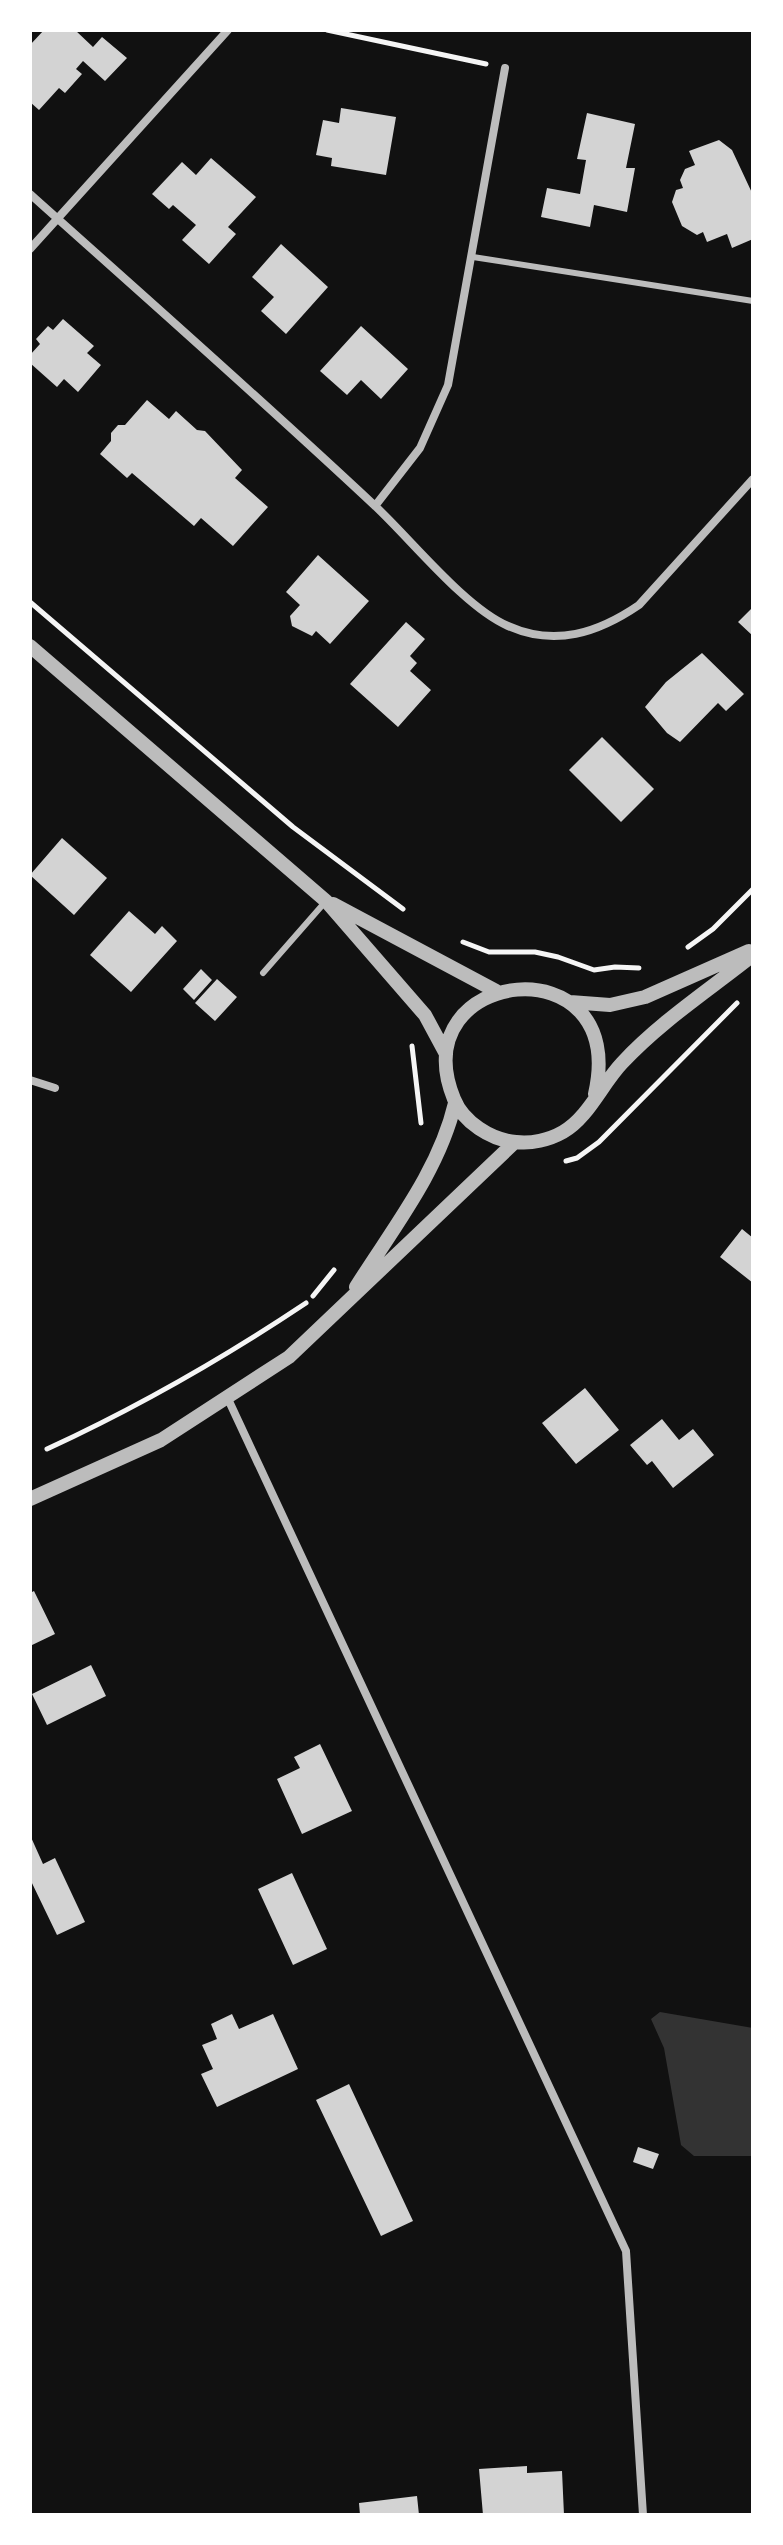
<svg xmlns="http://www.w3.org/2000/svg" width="783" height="2545" font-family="'Public Sans',sans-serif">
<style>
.water{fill:#333}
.building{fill:#d3d3d3}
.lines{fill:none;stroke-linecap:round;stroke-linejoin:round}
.path{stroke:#f5f5f5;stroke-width:5}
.service{stroke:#bcbcbc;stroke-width:6}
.minor{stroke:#bcbcbc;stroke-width:8}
.tertiary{stroke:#bcbcbc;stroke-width:14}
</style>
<rect width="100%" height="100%" fill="#111"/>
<path class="water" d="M660,2012L753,2028V2156H694L681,2145L664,2048L651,2019Z"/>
<path class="building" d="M44,30H75L93,47L102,37L127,58L105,81L83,61L76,69L82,74L65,93L59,88L39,110L30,102V45Z
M341,108L396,117L386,175L331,166L332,158L316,155L323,120L339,123Z
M587,113L635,124L626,168H635L627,212L594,205L590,227L541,217L547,188L580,194L586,160L577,159Z
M719,140L732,150L753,195V239L732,248L727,234L707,242L703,232L697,235L682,226L672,202L676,190L683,188L680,180L685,169L695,165L689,151Z
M211,158L256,197L228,227L236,234L209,264L182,240L196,225L173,205L169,209L152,194L182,162L196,175Z
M281,244L328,287L286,334L261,311L274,297L252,277Z
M63,319L94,346L87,353L101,365L78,392L64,379L57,387L30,363V355L40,344L36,339L48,326L53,330Z
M361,326L408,369L381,399L361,380L347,395L320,371Z
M147,400L169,419L176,411L197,430L205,431L242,470L235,478L268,507L233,546L201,518L194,526L132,473L127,478L100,454L111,441V433L118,425H125Z
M318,555L369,601L330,644L316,631L312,636L292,626L290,616L300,605L286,592Z
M753,607V636L738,622Z
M406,622L425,639L410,656L417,663L410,671L431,690L398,727L350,684Z
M702,653L744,694L726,711L718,703L680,742L667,733L645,707L666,682Z
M602,737L654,789L621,822L569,770Z
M62,838L107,878L74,915L30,875Z
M129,911L155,934L162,926L177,941L131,992L90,955Z
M201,969L212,980L194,1000L183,989Z
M217,979L237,997L215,1021L195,1003Z
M742,1229L753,1238V1283L720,1257Z
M585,1388L619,1430L576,1464L542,1423Z
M662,1419L679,1440L693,1429L714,1455L673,1488L652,1461L647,1465L630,1445Z
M34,1591L55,1634L30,1646V1593Z
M91,1665L106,1696L47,1725L32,1694Z
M320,1744L352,1811L302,1834L277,1779L300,1768L294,1757Z
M30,1835L43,1864L55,1858L85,1922L57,1935L30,1879Z
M292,1873L327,1949L293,1965L258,1889Z
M232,2014L239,2029L273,2014L298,2069L217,2107L201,2074L213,2069L202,2045L217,2039L211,2024Z
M349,2084L413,2221L381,2236L316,2100Z
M638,2147L659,2154L653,2169L633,2162Z
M527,2466V2473L562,2471L564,2515H483L479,2469Z
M417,2496L419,2515H360L359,2503Z"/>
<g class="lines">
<path class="path" d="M327,30L486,64
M30,602L293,827L403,909
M463,942L489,952H535L558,957L594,970L615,967L639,968
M688,947L713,929L753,889
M412,1046L421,1123
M566,1161L577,1158L599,1142L737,1003
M313,1296L334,1270
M47,1449C138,1407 222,1359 306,1303"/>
<path class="service" d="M473,257L753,301
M263,973L326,901"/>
<path class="minor" d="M30,194C145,297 261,399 373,504C410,538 464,607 508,626C555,647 598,633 639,605L753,479
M30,249L228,30
M375,506L420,448L448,385L505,68
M30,1080L55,1088
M228,1399L626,2251L643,2515"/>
<path class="tertiary" d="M30,646L326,901L425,1015L446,1054
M333,904L496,991
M570,1002L610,1005L645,997L749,951
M595,1094C630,941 400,967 454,1099C463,1122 491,1140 516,1142C531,1144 549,1140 563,1132C588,1118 602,1084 622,1063C660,1022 709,990 753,955
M356,1287C393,1228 439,1171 455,1103
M30,1499L161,1440L289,1357L515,1142"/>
</g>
<rect width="783" height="2545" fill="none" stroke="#ffffff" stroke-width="64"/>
</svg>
